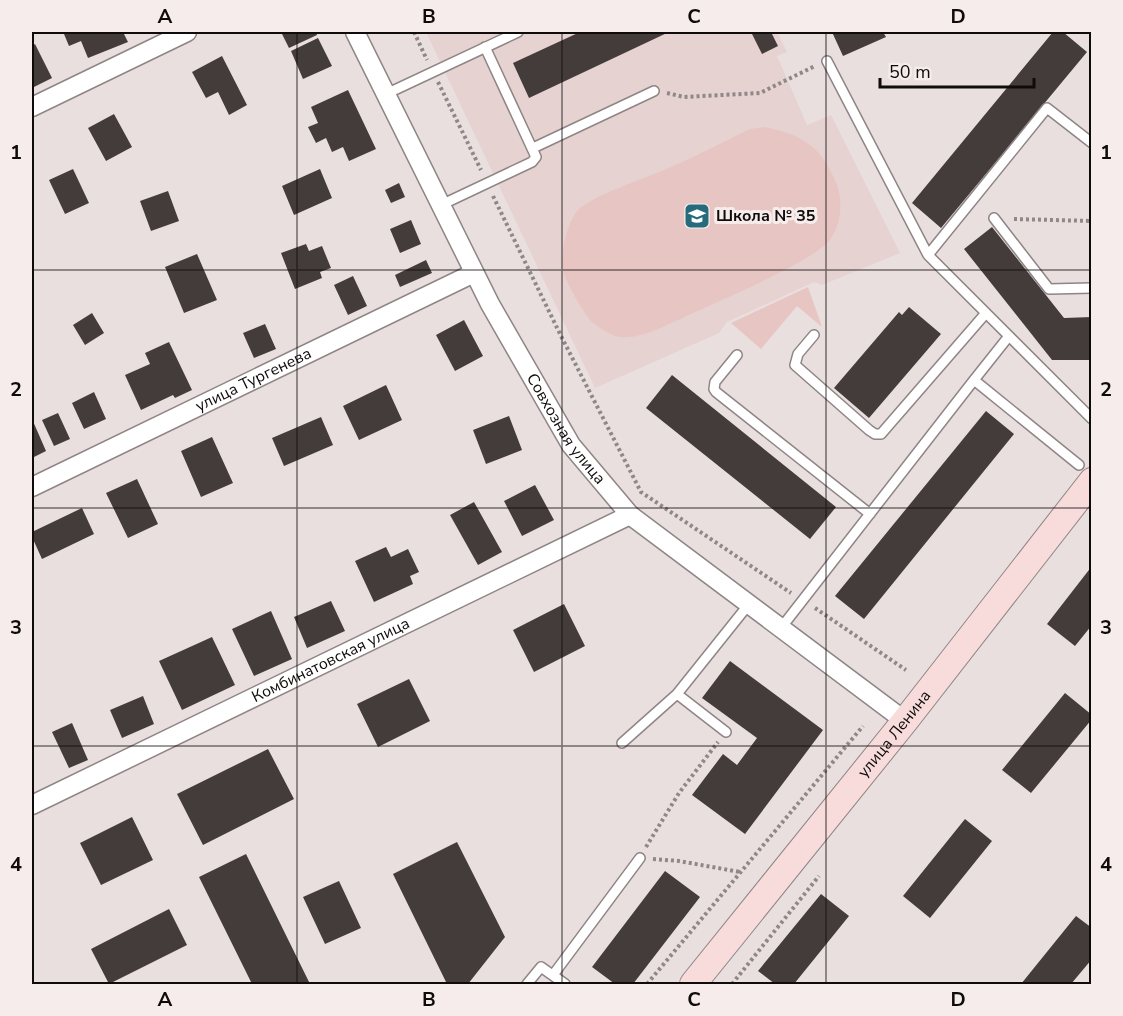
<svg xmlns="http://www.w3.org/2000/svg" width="1123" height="1016" font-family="'Nunito Sans',sans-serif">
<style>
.built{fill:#e5d2d1}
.green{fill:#e7c5c3}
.building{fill:#443c3b}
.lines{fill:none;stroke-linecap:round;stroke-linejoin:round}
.lane-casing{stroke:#8e8584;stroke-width:12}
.street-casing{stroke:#8e8584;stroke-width:21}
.secondary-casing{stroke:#8e8584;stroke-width:28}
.path{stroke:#908888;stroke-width:4;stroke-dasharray:3 3;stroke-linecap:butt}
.lane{stroke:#fff;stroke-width:9}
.street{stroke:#fff;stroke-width:18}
.secondary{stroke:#f8dbdb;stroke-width:26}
.grid{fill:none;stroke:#0f0b0b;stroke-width:1.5;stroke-opacity:0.55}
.labels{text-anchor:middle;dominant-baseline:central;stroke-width:6;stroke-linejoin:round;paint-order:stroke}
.poi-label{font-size:16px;font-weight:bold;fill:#0f0b0b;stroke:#f7ecec;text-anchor:start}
.street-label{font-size:16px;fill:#0f0b0b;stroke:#f7ecec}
.neatline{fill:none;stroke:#0f0b0b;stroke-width:2}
.grid-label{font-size:20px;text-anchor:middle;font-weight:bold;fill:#0f0b0b}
</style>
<rect width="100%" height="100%" fill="#e9dfde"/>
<path class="built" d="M426,32H777L787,52L777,56L807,125L831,115L900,253L822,285L814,282L727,322L719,333L595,388Z"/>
<path class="green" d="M764,127C799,134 819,144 834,178C843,196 843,220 831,238C816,262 706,306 676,321C658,329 636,341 615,336C609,334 597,326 592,322C585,315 565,281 563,271C560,255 567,222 578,210C592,196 643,179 664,170C693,158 721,143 750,129Z
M808,287L822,327L797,306L761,349L731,323Z"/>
<path class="building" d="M70,32H123L128,42L88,58L81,41L69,46L64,34Z
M281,32H316L317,35L289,48Z
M580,32H669L529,98L513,63Z
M751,32H771L778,46L762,54Z
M832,32H883L886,37L843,56Z
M1053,32H1063L1087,52L941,228L912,203Z
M318,38L332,66L303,79L291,51Z
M35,44L52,78L32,88V46Z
M222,56L247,105L229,115L218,92L206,98L192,72Z
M348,90L376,149L349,161L343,147L332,152L326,138L316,143L308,127L318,123L311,107Z
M114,114L132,147L106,161L88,128Z
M73,169L89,203L65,214L49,180Z
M320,169L332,198L294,215L282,186Z
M399,183L405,197L391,203L385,190Z
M168,191L179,221L151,231L140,201Z
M411,220L421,244L400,253L390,229Z
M992,227L1064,318L1092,317V360H1052L964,249Z
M306,244L309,251L322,246L331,268L320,272L322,278L295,289L281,253Z
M197,254L217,300L184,313L165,267Z
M426,260L432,273L400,287L395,275Z
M353,276L367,306L348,315L334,285Z
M909,307L941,334L869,418L834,388L899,312L902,315Z
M92,313L104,333L85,345L73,325Z
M464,320L483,356L455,371L436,335Z
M265,324L276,349L254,358L243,333Z
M169,342L192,390L175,398L173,395L141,410L125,375L150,364L145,353Z
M672,375L836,507L810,539L646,408Z
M386,385L402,420L359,440L343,406Z
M94,392L106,419L84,429L72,403Z
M986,411L1014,434L864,619L835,596Z
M58,413L70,439L54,446L42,420Z
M509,416L522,450L486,464L473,430Z
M321,417L333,445L284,466L272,438Z
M32,419L46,451L32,458Z
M212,437L233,483L201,497L181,451Z
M137,479L158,524L128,538L106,493Z
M535,485L554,520L522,536L504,501Z
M474,502L502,552L478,565L450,515Z
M82,508L94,534L42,559L32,537V532Z
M386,547L391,557L408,549L419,572L410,576L413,584L374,602L355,561Z
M1092,566V625L1075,646L1047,624Z
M331,601L345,631L307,648L294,617Z
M564,604L585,646L534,672L513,630Z
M271,611L292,659L254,676L232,629Z
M212,637L235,685L182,710L159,661Z
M730,661L823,730L745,834L692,795L723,754L737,765L757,738L702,698Z
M409,679L430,721L378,747L357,704Z
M1065,693L1092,715V719L1031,793L1002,770Z
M143,696L154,724L122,738L110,710Z
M72,723L88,760L69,768L52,732Z
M268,749L294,799L203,845L177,794Z
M132,817L153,860L101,885L80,843Z
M965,819L992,841L930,918L903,896Z
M457,842L505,937L468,984H447L393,874Z
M246,854L310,984H252L199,877Z
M665,871L700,897L633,984H615L592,967Z
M339,881L361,928L325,944L303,897Z
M821,894L849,916L794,984H775L758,971Z
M169,909L187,945L109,984L91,949Z
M1076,916L1092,928V959L1071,984H1021Z"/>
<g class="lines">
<g class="lane-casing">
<path id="lane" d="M827,61L928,255L1047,108L1092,143
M386,94L518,32
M533,148L654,91
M441,205L532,162L536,157L485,47
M994,218L1049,289L1092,288
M928,255L1092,419
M814,335L798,354L795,365L869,430L875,434H881L986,313
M737,355L715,382L714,389L716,392L870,514
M974,380L1009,336
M781,628L974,380L1079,465
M726,732L677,694L749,604
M622,743L677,694
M553,975L640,858
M527,984L541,967L565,984"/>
</g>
<g class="street-casing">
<g id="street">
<path id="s1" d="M355,32L490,304L571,445L630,515L905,721"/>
<path d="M32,107L187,32"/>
<path id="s2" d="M32,487L474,273"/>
<path id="s3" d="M32,805L630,515"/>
</g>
</g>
<g class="secondary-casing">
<g id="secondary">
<path id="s4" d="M693,984L905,721L1092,481"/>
</g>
</g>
<path class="path" d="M414,32L427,60
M438,82L481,170
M667,93L684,97L760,93L815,66
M493,196L561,336L641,492L791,593
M1014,219L1092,221
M815,608L906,670
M646,847L679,793L718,742
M653,859L679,861L740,872
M647,984L863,726
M732,984L819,876"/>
<use href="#lane" class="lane"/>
<use href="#street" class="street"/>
<use href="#secondary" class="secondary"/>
</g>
<path class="grid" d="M297,32V984M562,32V984M826,32V984M32,270H1092M32,508H1092M32,746H1092"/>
<defs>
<g id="school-square" transform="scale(1.35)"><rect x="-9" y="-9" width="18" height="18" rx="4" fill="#266a7b" stroke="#f7ecec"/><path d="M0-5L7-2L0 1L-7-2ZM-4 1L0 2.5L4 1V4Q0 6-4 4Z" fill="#fff"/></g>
</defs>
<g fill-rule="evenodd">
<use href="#school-square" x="697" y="216"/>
</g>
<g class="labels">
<g class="poi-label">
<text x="716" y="216">Школа № 35</text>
</g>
<g class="street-label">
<text stroke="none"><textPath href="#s2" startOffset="246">улица Тургенева</textPath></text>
<text stroke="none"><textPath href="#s1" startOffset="450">Совхозная улица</textPath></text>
<text stroke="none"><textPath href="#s3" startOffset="332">Комбинатовская улица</textPath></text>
<text stroke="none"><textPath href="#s4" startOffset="321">улица Ленина</textPath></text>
</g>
</g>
<rect width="1123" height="1016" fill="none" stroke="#f7ecec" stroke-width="66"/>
<path d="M880 78v9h154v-9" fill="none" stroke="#0f0b0b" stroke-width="3"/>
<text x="889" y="78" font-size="18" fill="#0f0b0b" stroke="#f7ecec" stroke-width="4.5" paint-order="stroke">50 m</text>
<rect x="33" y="33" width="1057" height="950" class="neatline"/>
<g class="grid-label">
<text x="165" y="23">A</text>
<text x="429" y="23">B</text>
<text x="694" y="23">C</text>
<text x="958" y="23">D</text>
<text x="16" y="159">1</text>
<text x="1106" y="159">1</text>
<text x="16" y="396">2</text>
<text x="1106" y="396">2</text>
<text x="16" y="634">3</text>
<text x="1106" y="634">3</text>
<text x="16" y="871">4</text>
<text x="1106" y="871">4</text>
<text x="165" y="1006">A</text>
<text x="429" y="1006">B</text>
<text x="694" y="1006">C</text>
<text x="958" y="1006">D</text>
</g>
</svg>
